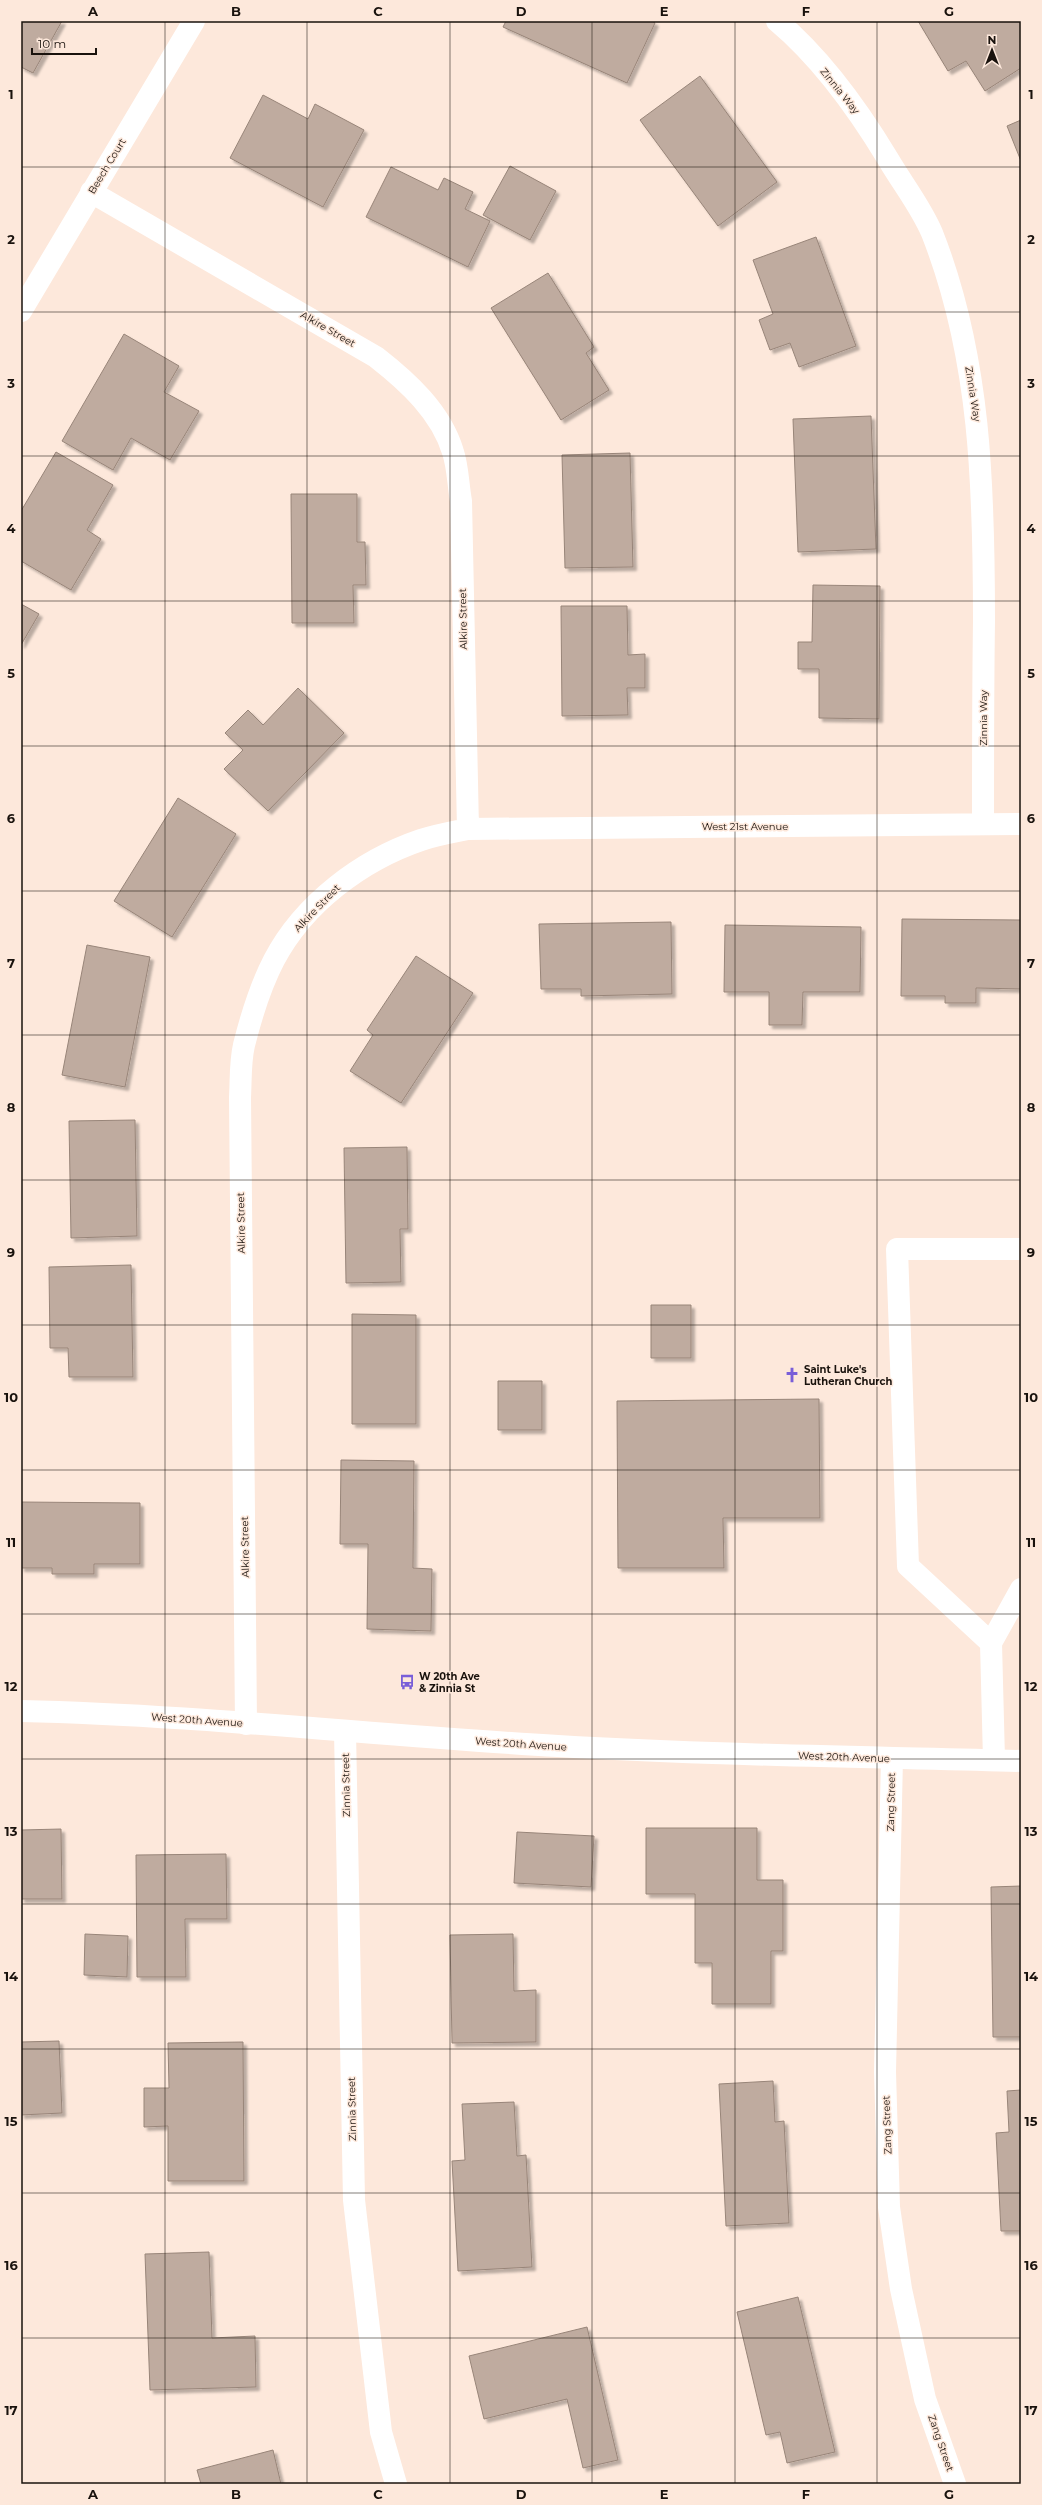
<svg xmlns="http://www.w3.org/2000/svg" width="1042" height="2505" font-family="Montserrat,sans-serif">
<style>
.building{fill:#bfab9f;stroke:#988579;filter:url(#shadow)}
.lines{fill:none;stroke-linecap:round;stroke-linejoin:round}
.lane{stroke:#fff;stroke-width:22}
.street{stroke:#fff;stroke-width:22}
.secondary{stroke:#fff;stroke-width:22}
.grid{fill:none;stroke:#19120d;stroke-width:1;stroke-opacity:0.55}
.labels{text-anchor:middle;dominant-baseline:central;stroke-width:3;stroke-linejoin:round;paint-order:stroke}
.street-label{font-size:10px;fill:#19120d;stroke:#fde8db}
.poi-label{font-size:10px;font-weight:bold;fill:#19120d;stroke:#fde8db;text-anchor:start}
.neatline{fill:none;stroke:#19120d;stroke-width:1.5}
.grid-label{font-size:13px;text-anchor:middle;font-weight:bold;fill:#19120d}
</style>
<defs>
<filter id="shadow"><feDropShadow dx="3.5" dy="3.5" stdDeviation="1" flood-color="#0004"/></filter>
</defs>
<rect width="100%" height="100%" fill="#fde8db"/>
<path class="building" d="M21,21H62L33,73L21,67Z
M506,21H652L655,23L627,83L503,27Z
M918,21H1021V68L985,91L966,61L948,71Z
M700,76L777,182L718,226L640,120Z
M263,95L308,119L315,104L364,130L323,207L230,158Z
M1021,120V161L1007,126Z
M510,166L556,191L530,240L483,215Z
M391,167L438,190L444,178L473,192L465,209L490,221L468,267L366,217Z
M816,237L856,346L799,367L790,343L770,350L759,320L773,314L753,260Z
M548,273L594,347L586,353L609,390L561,420L491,308Z
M124,334L179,366L164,392L199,411L170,460L131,438L113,470L62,441Z
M871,416L876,549L798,552L793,419Z
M56,452L113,485L87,530L101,539L71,590L21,561V511Z
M630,453L633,567L565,568L562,455Z
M291,494H357V542H365L366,585H353L354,623H292Z
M813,585L880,586L879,719L819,718V669H798V642H812Z
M21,604L39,614L21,645Z
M561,606H627L628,655L645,654V688H627L628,715L562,716Z
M298,688L344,733L268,811L224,769L243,750L225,733L248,710L263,725Z
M178,798L236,834L172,937L114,901Z
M902,919L1021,920V989L976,988V1003H945V996H901Z
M671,922L672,994L581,996V989H541L539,924Z
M725,925L861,927L860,992H803L802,1025H769V992H724Z
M87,945L150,957L125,1087L62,1075Z
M416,956L473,993L401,1103L350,1071L373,1035L367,1030Z
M135,1120L137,1236L71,1238L69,1121Z
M407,1147L408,1229H400L401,1282L346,1283L344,1148Z
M131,1265L133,1377H69L68,1348H50L49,1267Z
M651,1305H691V1358H651Z
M352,1314L416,1315V1424H352Z
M498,1381H542V1430H498Z
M819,1399L820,1518H723L724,1568H618L617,1401Z
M341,1460L414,1461L413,1568L432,1569L431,1631L367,1629L368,1544H340Z
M21,1502L140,1503V1564H94V1574H52V1568H21Z
M646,1828H757V1880H783V1951H771V2004H712V1963H695V1894H646Z
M61,1829L62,1899H21V1830Z
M517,1832L594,1836L591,1887L514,1883Z
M226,1854L227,1919H185L186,1977H137L136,1855Z
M1021,1886V2037H993L991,1887Z
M85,1934L128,1936L127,1977L84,1975Z
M513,1934L514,1991L536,1990V2042L452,2043L450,1935Z
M59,2041L62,2113L21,2115V2042Z
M243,2042L244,2181H168V2126L144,2127V2088H169L168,2043Z
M773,2081L775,2122L784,2121L789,2223L726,2226L719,2084Z
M1021,2090V2231H1001L996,2133L1009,2132L1007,2091Z
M514,2102L517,2156L526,2155L532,2267L458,2271L452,2161L465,2160L462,2104Z
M209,2252L212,2338L255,2336L256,2387L150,2390L145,2254Z
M798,2297L835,2452L787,2463L780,2432L766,2435L737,2312Z
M587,2327L618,2460L583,2468L567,2399L484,2419L469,2356Z
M273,2450L281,2484H201L197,2470Z"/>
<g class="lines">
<path class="lane" d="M991,1643L908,1566L897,1249H1021
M994,1760L991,1643L1021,1589"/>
<path class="street" d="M777,21C820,57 859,111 888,159C902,183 921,207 932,233C981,357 984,489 984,621C983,689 983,757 983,824
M91,192L376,357C408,382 441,412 453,452C458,467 458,485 461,501L468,829
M21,311L194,21
M246,1724L240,1097C241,1080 240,1062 244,1045C251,1017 261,985 274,960C304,903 362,860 421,840C436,835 453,832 468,829L1021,824
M345,1731L354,2200L381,2432L396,2484
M892,1758L885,2072L889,2207L901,2289L925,2399L955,2484"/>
<path class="secondary" d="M21,1711C200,1715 379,1736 558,1746C712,1755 867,1757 1021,1761"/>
</g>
<path class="grid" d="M165,21V2484M307,21V2484M450,21V2484M592,21V2484M735,21V2484M877,21V2484M21,167H1021M21,312H1021M21,456H1021M21,601H1021M21,746H1021M21,891H1021M21,1035H1021M21,1180H1021M21,1325H1021M21,1470H1021M21,1614H1021M21,1759H1021M21,1904H1021M21,2049H1021M21,2193H1021M21,2338H1021"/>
<defs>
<g id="church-bare" transform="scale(1.2)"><path d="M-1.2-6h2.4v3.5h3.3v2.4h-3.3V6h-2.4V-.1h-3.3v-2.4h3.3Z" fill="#795ed8" stroke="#fde8db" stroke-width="2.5" paint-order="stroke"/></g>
<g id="bus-bare" transform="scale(1.2)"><path d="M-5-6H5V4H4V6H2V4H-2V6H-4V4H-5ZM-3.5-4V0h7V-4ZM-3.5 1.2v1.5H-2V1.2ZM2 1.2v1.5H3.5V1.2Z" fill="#795ed8" stroke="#fde8db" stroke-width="2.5" paint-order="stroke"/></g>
</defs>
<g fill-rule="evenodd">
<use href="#church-bare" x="792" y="1375"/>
<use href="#bus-bare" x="407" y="1682"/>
</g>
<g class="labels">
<g class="street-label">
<text transform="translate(840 91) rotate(51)">Zinnia Way</text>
<text transform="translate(107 166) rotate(-59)">Beech Court</text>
<text transform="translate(328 329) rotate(30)">Alkire Street</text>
<text transform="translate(973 394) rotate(81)">Zinnia Way</text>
<text transform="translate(463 619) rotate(-91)">Alkire Street</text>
<text transform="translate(983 718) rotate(-90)">Zinnia Way</text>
<text x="745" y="826">West 21st Avenue</text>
<text transform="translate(317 908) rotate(-46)">Alkire Street</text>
<text transform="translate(241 1223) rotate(-91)">Alkire Street</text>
<text transform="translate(245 1547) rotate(-91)">Alkire Street</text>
<text transform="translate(197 1720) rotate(4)">West 20th Avenue</text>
<text transform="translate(521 1744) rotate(4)">West 20th Avenue</text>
<text transform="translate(844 1757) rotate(2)">West 20th Avenue</text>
<text transform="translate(346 1785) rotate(-91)">Zinnia Street</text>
<text transform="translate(891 1802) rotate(-89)">Zang Street</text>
<text transform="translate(352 2109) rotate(-91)">Zinnia Street</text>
<text transform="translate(887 2125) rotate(-92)">Zang Street</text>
<text transform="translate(941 2443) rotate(71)">Zang Street</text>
</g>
<g class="poi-label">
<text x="804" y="1369">Saint Luke's<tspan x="804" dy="12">Lutheran Church</tspan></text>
<text x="419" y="1676">W 20th Ave<tspan x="419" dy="12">&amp; Zinnia St</tspan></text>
</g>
</g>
<rect width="1042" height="2505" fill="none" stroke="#fde8db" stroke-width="44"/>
<g transform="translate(992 50)" stroke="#fde8db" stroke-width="3" paint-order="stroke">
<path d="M0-3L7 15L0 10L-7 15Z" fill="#19120d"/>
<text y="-6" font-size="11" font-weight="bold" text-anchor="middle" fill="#19120d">N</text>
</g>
<path d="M32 48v6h64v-6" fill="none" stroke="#19120d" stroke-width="2"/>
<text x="38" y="48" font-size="12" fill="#19120d" stroke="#fde8db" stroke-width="3" paint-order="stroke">10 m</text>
<rect x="22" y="22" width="998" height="2461" class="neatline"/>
<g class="grid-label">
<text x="93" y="16">A</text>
<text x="236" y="16">B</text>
<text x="378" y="16">C</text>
<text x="521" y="16">D</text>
<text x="664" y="16">E</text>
<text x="806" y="16">F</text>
<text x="949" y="16">G</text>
<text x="11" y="99">1</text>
<text x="1031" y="99">1</text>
<text x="11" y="244">2</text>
<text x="1031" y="244">2</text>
<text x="11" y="388">3</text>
<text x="1031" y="388">3</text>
<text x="11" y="533">4</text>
<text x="1031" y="533">4</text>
<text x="11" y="678">5</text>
<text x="1031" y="678">5</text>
<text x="11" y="823">6</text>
<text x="1031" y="823">6</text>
<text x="11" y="968">7</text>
<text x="1031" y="968">7</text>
<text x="11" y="1112">8</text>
<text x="1031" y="1112">8</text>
<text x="11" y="1257">9</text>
<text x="1031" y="1257">9</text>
<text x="11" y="1402">10</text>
<text x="1031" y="1402">10</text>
<text x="11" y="1547">11</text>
<text x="1031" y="1547">11</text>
<text x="11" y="1691">12</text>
<text x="1031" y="1691">12</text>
<text x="11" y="1836">13</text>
<text x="1031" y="1836">13</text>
<text x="11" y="1981">14</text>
<text x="1031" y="1981">14</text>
<text x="11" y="2126">15</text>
<text x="1031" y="2126">15</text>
<text x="11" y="2270">16</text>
<text x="1031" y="2270">16</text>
<text x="11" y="2415">17</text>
<text x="1031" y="2415">17</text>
<text x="93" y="2499">A</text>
<text x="236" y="2499">B</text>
<text x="378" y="2499">C</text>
<text x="521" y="2499">D</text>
<text x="664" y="2499">E</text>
<text x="806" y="2499">F</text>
<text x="949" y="2499">G</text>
</g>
</svg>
